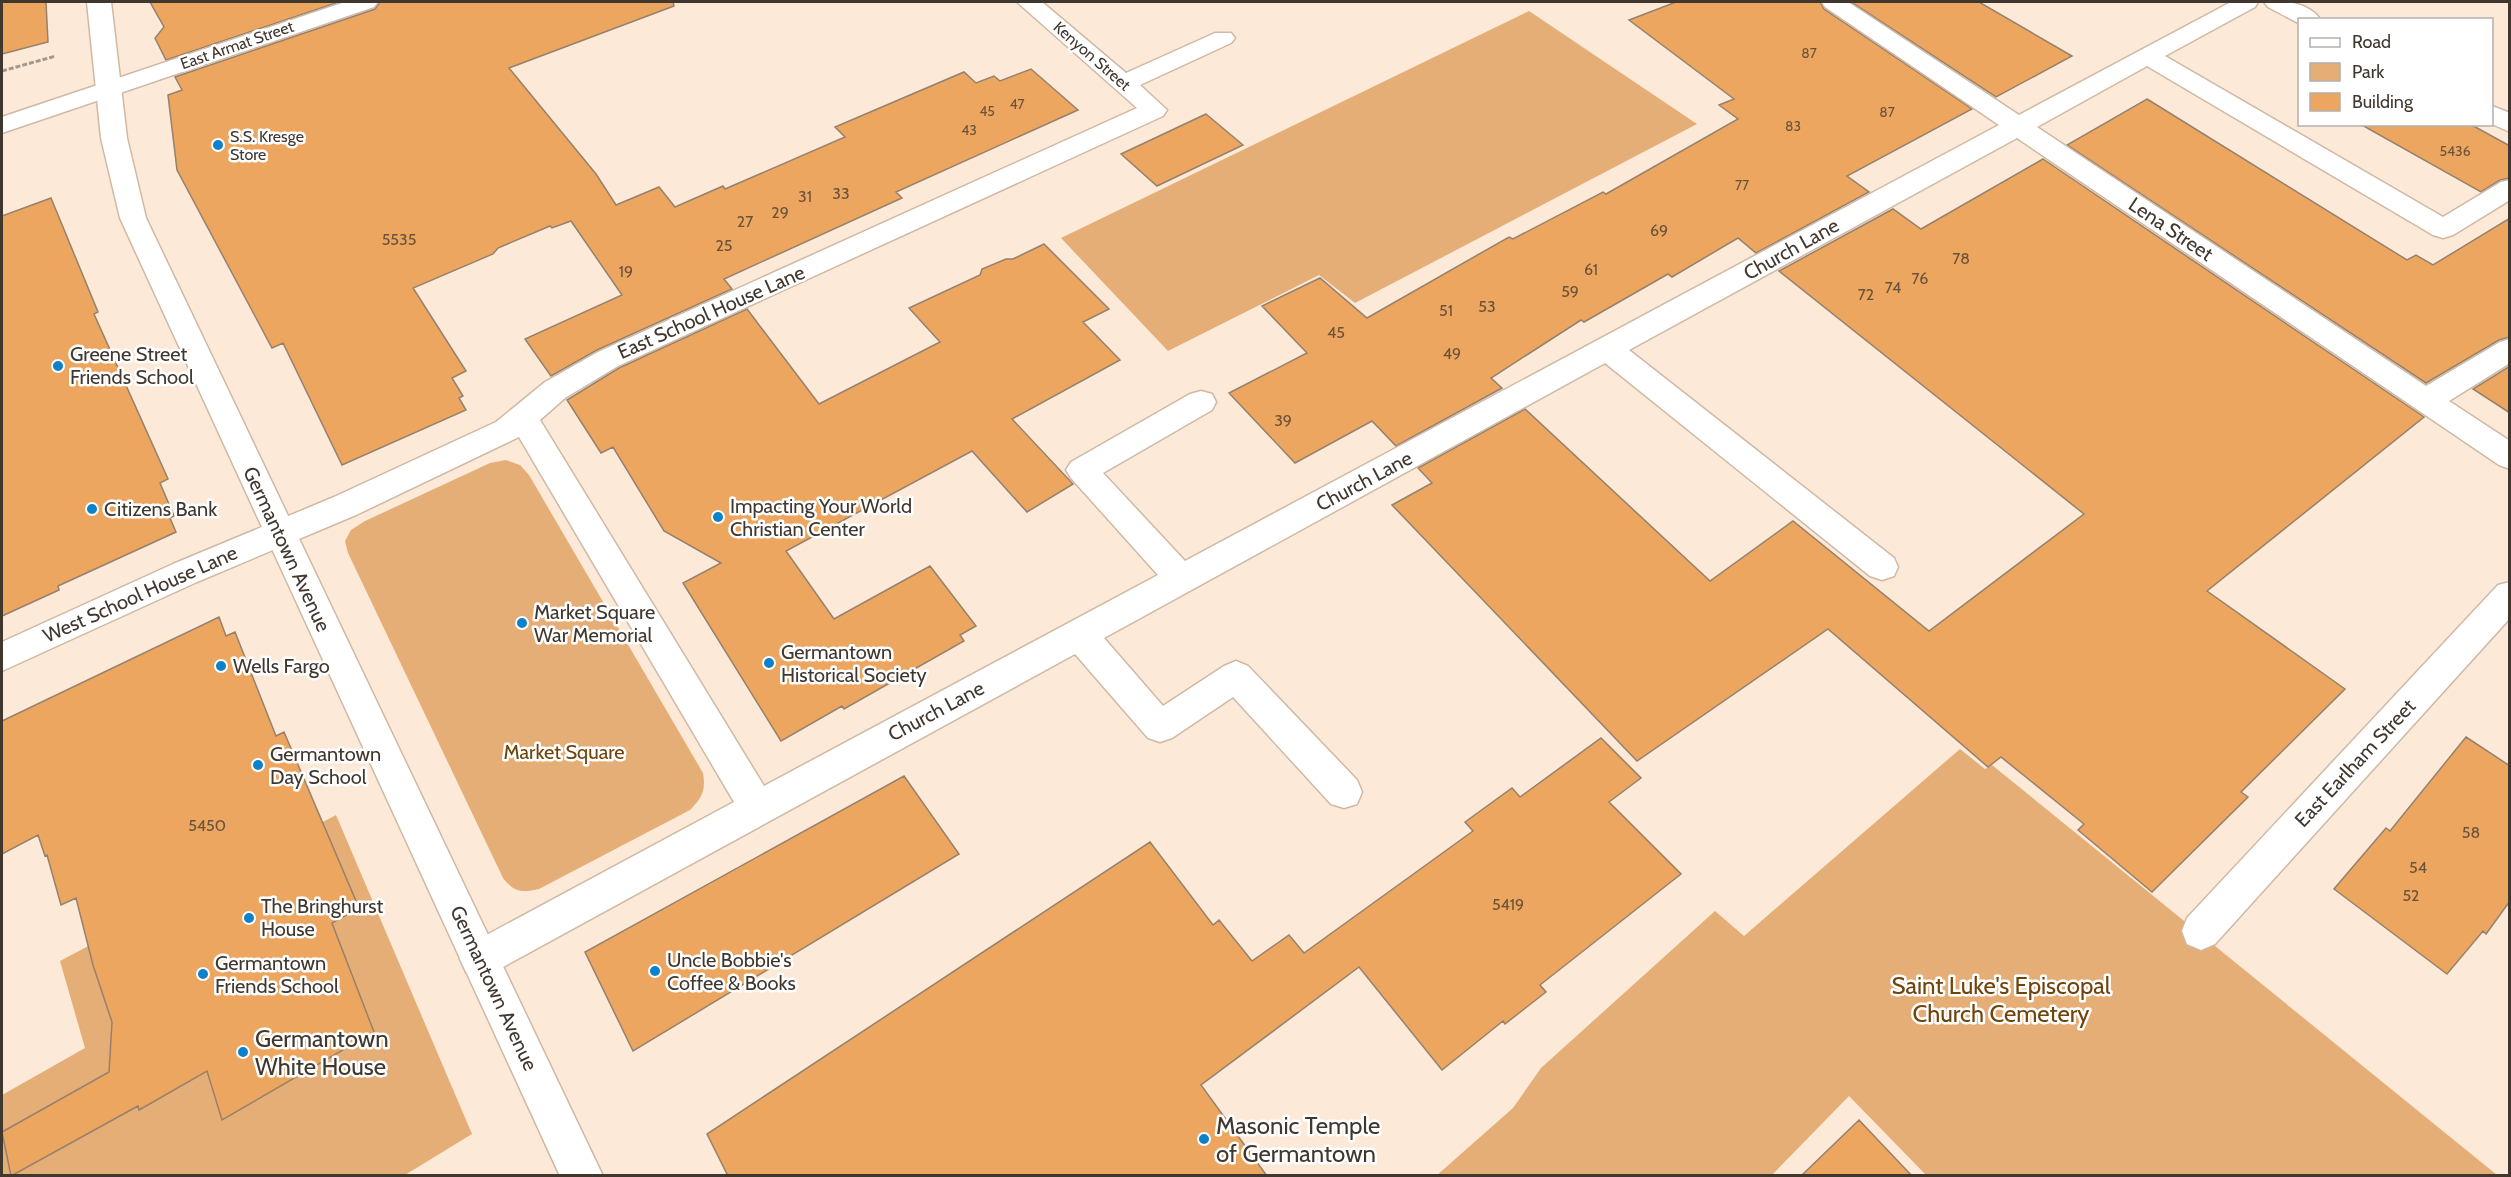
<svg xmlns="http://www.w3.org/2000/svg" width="2511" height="1177" font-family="Cabin,sans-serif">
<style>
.green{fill:#e5ae77}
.building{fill:#eca65f;stroke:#96816d;stroke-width:1.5}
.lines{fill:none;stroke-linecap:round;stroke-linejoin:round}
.minor-casing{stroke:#cfb9a4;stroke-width:3}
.major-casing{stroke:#cfb9a4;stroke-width:3}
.path{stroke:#a6978a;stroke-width:3;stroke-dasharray:5 2;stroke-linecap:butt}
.minor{fill:#fff;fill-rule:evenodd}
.major{fill:#fff;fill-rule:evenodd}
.poi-dot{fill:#0d81ca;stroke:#fff;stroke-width:2}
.labels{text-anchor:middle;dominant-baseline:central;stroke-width:5;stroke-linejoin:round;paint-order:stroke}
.far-number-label{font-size:14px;fill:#6b533b}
.far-street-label{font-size:16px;fill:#40372f;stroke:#fff}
.far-poi-label{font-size:16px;fill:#40372f;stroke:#fff;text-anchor:start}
.number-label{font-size:16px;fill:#6b533b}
.street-label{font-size:20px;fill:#40372f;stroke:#fff}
.poi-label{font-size:20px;fill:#40372f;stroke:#fff;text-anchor:start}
.park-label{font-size:20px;fill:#70430a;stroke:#fff}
.near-park-label{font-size:24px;fill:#70430a;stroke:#fff}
.near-poi-label{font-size:24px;fill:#40372f;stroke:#fff;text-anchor:start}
</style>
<rect width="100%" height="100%" fill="#fce9d8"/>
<path class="green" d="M1529,11L1697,124L1355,303L1319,275L1168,351L1061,238Z
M506,460L520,465L529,475L703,773C706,790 702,798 690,810L539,889C522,893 514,892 503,878L348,553L345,541L351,530L365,521L490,463Z
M1960,749L1985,769L1992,765L2497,1175H1926L1849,1096L1772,1175L1436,1176L1513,1108L1541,1068L1715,911L1744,936Z
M336,815L472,1134L405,1175H2V1095L85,1048L60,961Z"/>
<path class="building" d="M2,2H46L48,42L2,54Z
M150,2H339L166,60L155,38L164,27Z
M380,2H673L674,6L509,68L596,174L616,205L659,187L675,207L723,186L725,189L845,137L835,127L964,72L976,83L994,76L1000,81L1031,69L1078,110L896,192L902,198L724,279L732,289L597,350L551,376L525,339L622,295L571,221L552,228L550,226L498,248L493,254L413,288L466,371L452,378L463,396L459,398L466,410L342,465L283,343L272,348L177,170L168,95L182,90L175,77L375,9Z
M1676,2H1820L1824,9L1972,109L1847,176L1869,192L1756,253L1738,238L1672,277L1668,274L1584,322L1581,320L1491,378L1502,388L1396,446L1372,421L1295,463L1229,393L1307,353L1262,306L1320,278L1367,318L1509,237L1513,239L1603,192L1606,194L1738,119L1719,105L1734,99L1629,20Z
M1851,2H1979L2072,56L1996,97Z
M2147,99L2407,260L2416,255L2433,265L2510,218V337L2499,340L2426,383L2067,145Z
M1206,114L1243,145L1157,186L1121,154Z
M2360,124H2470L2510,146V178L2500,180L2481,192Z
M2043,159L2424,417L2207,591L2345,689L2241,792L2248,797L2152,892L2078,830L2084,824L2001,757L1988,767L1828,629L1637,761L1392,505L1432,483L1418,468L1525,409L1710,581L1793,521L1929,631L2084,514L1779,271L1893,209L1921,229Z
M51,198L98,312L94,314L168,479L160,483L174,516L170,518L176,532L58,586L59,590L2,616V216Z
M1044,244L1109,309L1083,322L1120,360L1012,419L1073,484L1027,512L972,451L786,551L834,619L930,566L976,626L960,635L964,641L844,709L842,706L781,741L683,583L721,563L664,531L613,447L601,453L567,400L619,368L747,309L819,404L940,342L909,308L980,275L982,269L1006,259H1013Z
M2510,366V413L2473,389Z
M219,617L226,636L235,632L276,736L284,732L359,908L332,923L374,1032L222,1120L207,1071L139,1110L138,1106L11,1176L2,1132L109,1072L112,1022L93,965L76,898L61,905L47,855L45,856L38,835L2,854V721Z
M2466,737L2510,766V901L2486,934L2483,931L2447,974L2334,889L2386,828L2390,831Z
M1601,738L1641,778L1609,802L1681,874L1540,985L1546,992L1505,1024L1503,1021L1442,1070L1359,967L1201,1085L1267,1176H728L707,1134L1150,842L1213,925L1219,920L1252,961L1289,935L1304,953L1473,831L1465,822L1512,788L1520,797Z
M904,776L959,854L633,1051L585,952Z
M1859,1120L1912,1176H1801Z"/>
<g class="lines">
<g class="minor-casing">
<path id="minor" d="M345,2H378L374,7L2,133V117Z
M1017,2H1042L1126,73L1215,33H1231L1235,38L1231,43L1140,85L1167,110L1163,116L618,366L565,398L540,420L764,786L1158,575L1071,478L1066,470L1071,462L1190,394L1201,391L1212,394L1216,402L1212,410L1103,473L1185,561L1999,125L1825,7L1822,2H1848L2019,115L2231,2H2258L2255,7L2165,56L2443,217L2501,182L2510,180V200L2453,235L2443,238L2433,235L2147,66L2037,127L2426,386L2500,342L2510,339V363L2449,401L2510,441V469L2499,465L2017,138L1629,350L1894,558L1898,567L1894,576L1882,580L1870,576L1605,363L1104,638L1163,706L1224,666L1236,661L1248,666L1357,780L1362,792L1357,804L1344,808L1331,804L1233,697L1172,738L1160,742L1148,738L1075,654L494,972L480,978L466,972L460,959L466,946L734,802L519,437L356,515L197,582L2,671V642L173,564L334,497L496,422L545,382L598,352L1137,108Z
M2264,2C2283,0 2309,2 2321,20H2300V24L2268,7Z
M2492,106L2510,113V132L2492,124Z
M2510,582V618L2215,944L2201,950L2187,944L2182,931L2187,918L2498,585Z"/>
</g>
<g class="major-casing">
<path id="major" d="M87,2H111L127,138L146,218L603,1176H560L120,218L101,138Z"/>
</g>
<path class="path" d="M2,71L56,56"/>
<use href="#minor" class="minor"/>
<use href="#major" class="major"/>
</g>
<g class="poi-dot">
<circle cx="218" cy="145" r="6"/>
<circle cx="58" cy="366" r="6"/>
<circle cx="92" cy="509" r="6"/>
<circle cx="718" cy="517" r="6"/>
<circle cx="522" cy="623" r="6"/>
<circle cx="769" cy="663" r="6"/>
<circle cx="221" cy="666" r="6"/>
<circle cx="258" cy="765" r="6"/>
<circle cx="249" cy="918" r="6"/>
<circle cx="655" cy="971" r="6"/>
<circle cx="203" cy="974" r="6"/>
<circle cx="243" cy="1052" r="6"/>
<circle cx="1204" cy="1139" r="6"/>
</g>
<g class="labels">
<g class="far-number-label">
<text x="1809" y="53">87</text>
<text x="1017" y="104">47</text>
<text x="987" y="111">45</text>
<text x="1887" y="112">87</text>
<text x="1793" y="126">83</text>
<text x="969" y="130">43</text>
<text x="2455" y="151">5436</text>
<text x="1742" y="185">77</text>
</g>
<g class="far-street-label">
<text transform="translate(237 45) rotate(-19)">East Armat Street</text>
<text transform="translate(1092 56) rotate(41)">Kenyon Street</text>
</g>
<g class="far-poi-label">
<text x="230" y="136">S.S. Kresge<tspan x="230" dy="18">Store</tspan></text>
</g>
<g class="number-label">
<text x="841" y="193">33</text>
<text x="805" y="196">31</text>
<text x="780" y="212">29</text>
<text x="745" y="221">27</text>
<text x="1659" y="230">69</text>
<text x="399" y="239">5535</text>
<text x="724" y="245">25</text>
<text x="1961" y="258">78</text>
<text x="1591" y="269">61</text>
<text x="626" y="271">19</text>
<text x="1920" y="278">76</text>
<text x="1893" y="287">74</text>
<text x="1570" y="291">59</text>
<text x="1866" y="294">72</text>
<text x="1487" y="306">53</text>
<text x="1446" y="310">51</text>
<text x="1336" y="332">45</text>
<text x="1452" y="353">49</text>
<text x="1283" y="420">39</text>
<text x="207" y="825">5450</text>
<text x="2471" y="832">58</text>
<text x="2418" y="867">54</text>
<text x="2411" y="895">52</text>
<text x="1508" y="904">5419</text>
</g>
<g class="street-label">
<text transform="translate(2171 229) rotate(34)">Lena Street</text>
<text transform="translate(1791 249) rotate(-29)">Church Lane</text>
<text transform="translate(711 312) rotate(-24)">East School House Lane</text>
<text transform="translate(1364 481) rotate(-28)">Church Lane</text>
<text transform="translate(287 549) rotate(65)">Germantown Avenue</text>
<text transform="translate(140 594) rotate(-24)">West School House Lane</text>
<text transform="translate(936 711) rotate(-28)">Church Lane</text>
<text transform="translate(2355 763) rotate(-47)">East Earlham Street</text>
<text transform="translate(494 988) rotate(65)">Germantown Avenue</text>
</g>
<g class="poi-label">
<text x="70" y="354">Greene Street<tspan x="70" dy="23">Friends School</tspan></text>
<text x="730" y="506">Impacting Your World<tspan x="730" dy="23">Christian Center</tspan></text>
<text x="104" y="509">Citizens Bank</text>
<text x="534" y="612">Market Square<tspan x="534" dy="23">War Memorial</tspan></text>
<text x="781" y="652">Germantown<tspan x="781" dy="23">Historical Society</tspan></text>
<text x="233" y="666">Wells Fargo</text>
<text x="270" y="754">Germantown<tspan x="270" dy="23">Day School</tspan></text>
<text x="261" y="906">The Bringhurst<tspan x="261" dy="23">House</tspan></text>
<text x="667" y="960">Uncle Bobbie's<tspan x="667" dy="23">Coffee &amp; Books</tspan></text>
<text x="215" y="963">Germantown<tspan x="215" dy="23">Friends School</tspan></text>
</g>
<g class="park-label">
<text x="564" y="752">Market Square</text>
</g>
<g class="near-park-label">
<text x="2001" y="985">Saint Luke's Episcopal<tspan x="2001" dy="28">Church Cemetery</tspan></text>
</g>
<g class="near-poi-label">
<text x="255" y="1038">Germantown<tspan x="255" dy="28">White House</tspan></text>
<text x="1216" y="1125">Masonic Temple<tspan x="1216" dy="28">of Germantown</tspan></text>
</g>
</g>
<rect width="2511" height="1177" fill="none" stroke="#40372f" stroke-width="6"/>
<rect x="2298" y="18" width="195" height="108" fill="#ffffff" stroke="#b3afac" stroke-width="1.5"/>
<rect x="2310" y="38" width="30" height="9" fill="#ffffff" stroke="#b3afac" stroke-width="1.5"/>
<text x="2352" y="48" font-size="18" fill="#40372f">Road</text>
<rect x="2310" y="63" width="30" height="18" fill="#e5ae77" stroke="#b3afac" stroke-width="1.5"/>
<text x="2352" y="78" font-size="18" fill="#40372f">Park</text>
<rect x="2310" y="93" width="30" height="18" fill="#eca65f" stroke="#b3afac" stroke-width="1.5"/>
<text x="2352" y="108" font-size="18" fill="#40372f">Building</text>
</svg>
